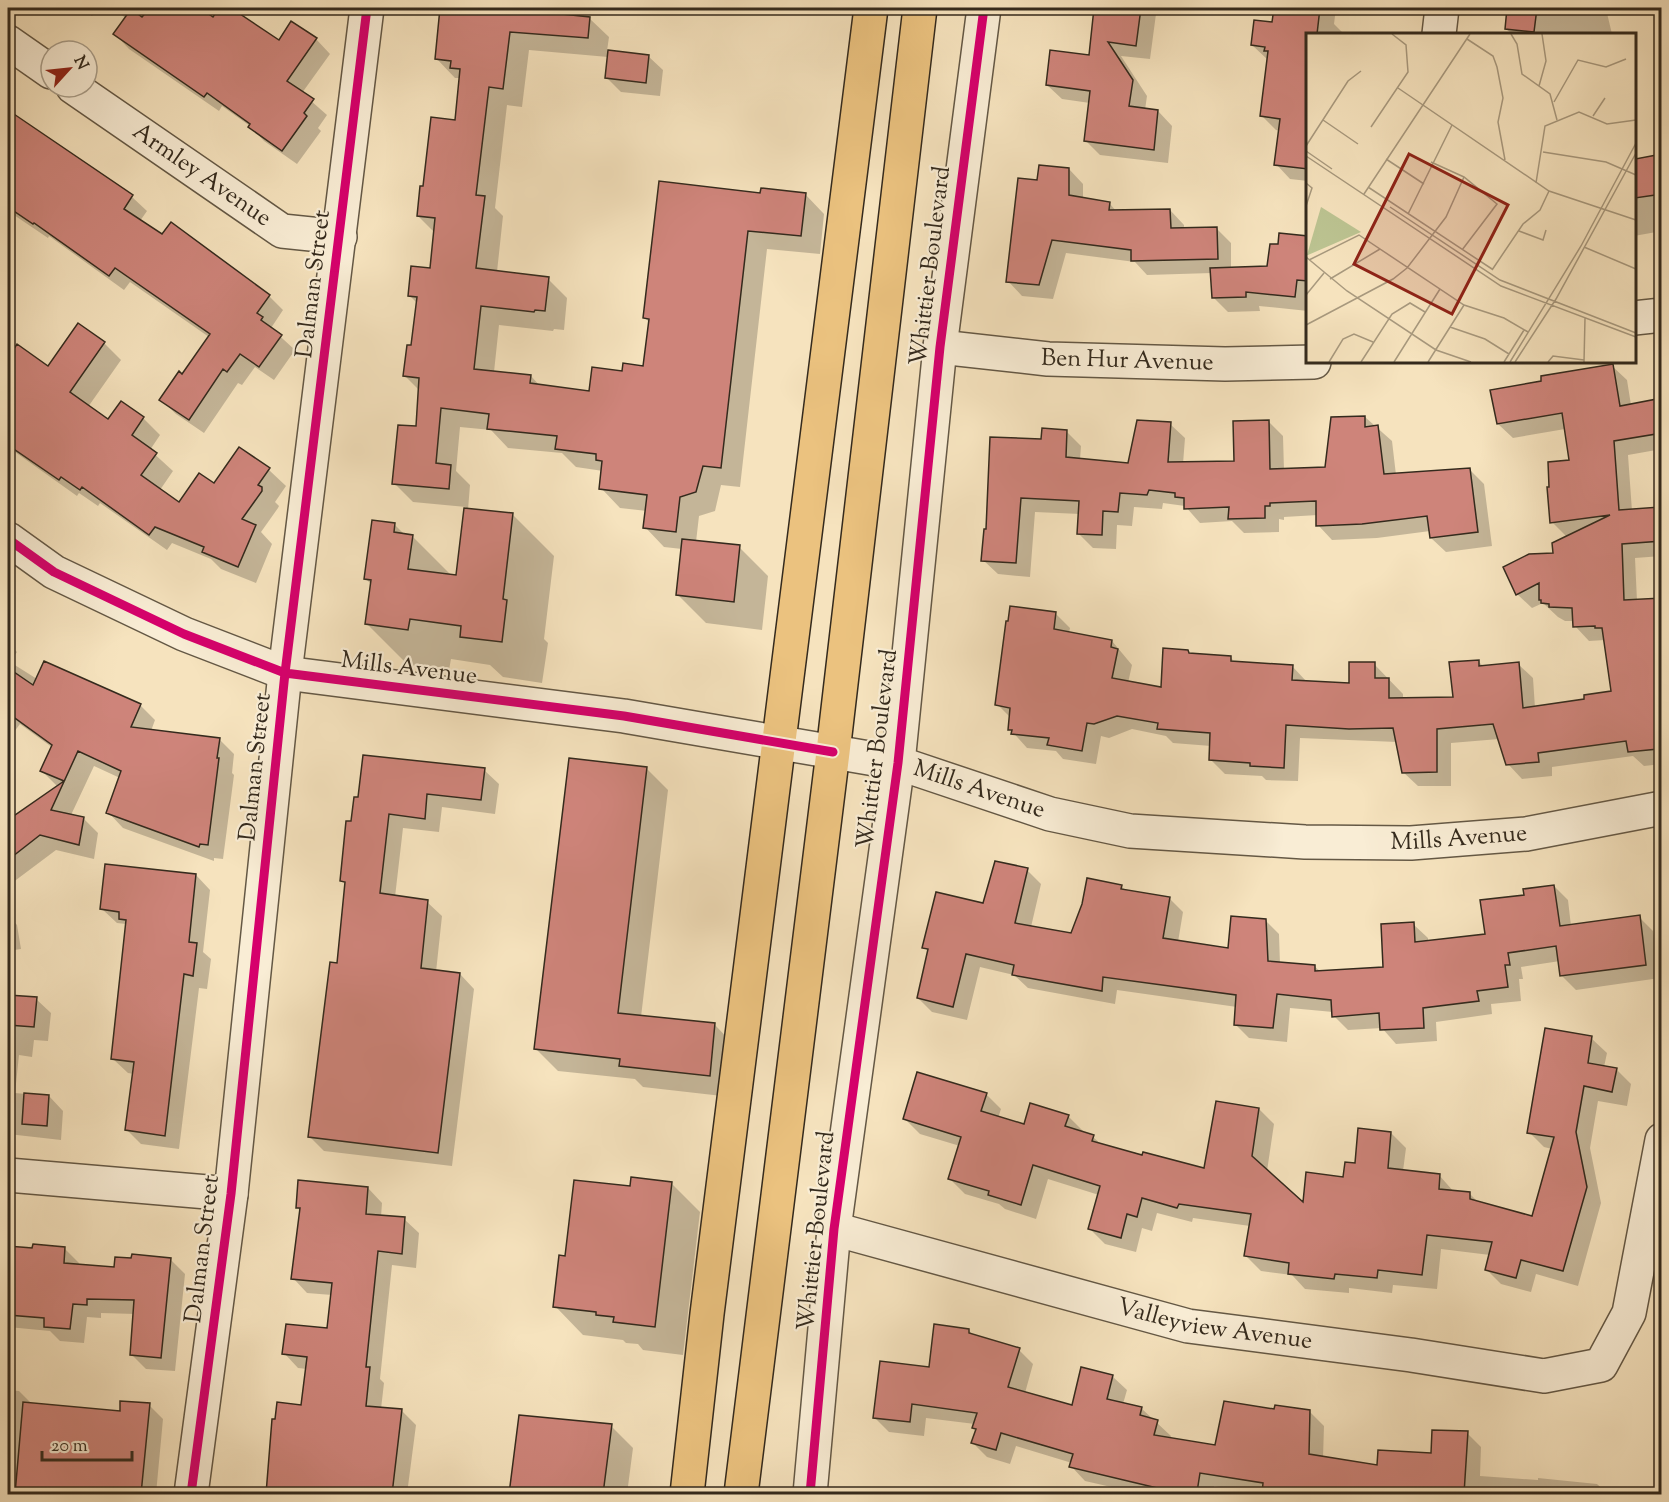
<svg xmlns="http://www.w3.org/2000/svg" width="1669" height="1502" font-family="'Sorts Mill Goudy',serif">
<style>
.shadow{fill:#0003}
.building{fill:#ce847a;stroke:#342a1d;stroke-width:1.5}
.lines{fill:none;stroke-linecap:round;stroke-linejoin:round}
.minor-casing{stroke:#645845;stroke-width:36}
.major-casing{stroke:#342a1d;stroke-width:36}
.minor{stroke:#f9edd5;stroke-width:33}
.major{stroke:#ebc27f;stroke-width:33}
.cycleway-casing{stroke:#f9edd5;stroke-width:13}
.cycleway{stroke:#d6006c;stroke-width:9}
.labels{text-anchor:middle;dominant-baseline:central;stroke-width:4.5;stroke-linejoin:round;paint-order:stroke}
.street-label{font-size:24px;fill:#342a1d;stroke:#f9edd5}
.inset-road{fill:none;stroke:#a8997e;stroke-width:1.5}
.view{fill:#8f2418;fill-opacity:0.15;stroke:#8f2418;stroke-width:3}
.inset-edge{fill:none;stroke:#342a1d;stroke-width:3}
</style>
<rect width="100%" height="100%" fill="#f6e3be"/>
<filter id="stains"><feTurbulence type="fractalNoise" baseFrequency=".00333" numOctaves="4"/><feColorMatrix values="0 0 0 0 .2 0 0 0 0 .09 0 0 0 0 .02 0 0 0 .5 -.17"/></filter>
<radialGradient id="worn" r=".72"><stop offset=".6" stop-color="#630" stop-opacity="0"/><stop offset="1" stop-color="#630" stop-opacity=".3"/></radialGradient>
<path class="shadow" d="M81,8H98L92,16Z
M111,8H197L214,19L221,8H228L279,42L316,39L330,54L302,93L327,115L318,128L321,131L297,164L264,141L250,126L222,106L219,111L129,49L115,34L126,18Z
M442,8H535L540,13L589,18L609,37L607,51L648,56L663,70L660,96L621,92L606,77L608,57L529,50L522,107L507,105L495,208L503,216L497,272L548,279L567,298L564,330L554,329L553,331L499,325L494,372L531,376L540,386L590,393L623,372L645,367L650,323L645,318L762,195L805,194L824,214L820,254L767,249L740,487L721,485L715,511L699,516L696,542L739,547L768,576L762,630L706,623L677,594L682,549L664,547L645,527L647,511L620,508L601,488L603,471L576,467L562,453L508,448L491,430L460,427L456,471L470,485L468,510L513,515L554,556L544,639L548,643L542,683L503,677L490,665L451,659L449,670L408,665L367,624L372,585L365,578L394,524L406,536H412L452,576L458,577L466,507L413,502L394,483L417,428L420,391L405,376L412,347L418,304L409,295L431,270L435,233L418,216L424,188L456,122L460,78H455L436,58Z
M1096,8H1161L1160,14H1156L1150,59L1121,56L1147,96L1145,110L1158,111L1172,126L1168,163L1100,155L1086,141L1090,103L1062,99L1047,85L1090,56Z
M1275,8H1336L1334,24L1344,34H1308V181L1290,179L1276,164L1280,131L1276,130L1262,116L1268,60L1252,45L1273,23Z
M1509,8H1618V10L1606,9L1612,34H1512L1506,29Z
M8,111L132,197L147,211L140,221L163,236L269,296L283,310L271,328L295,350L274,380L255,367L242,385L238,383L204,433L176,414L161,400L183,376L209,337L130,282L124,290L49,236L48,238L8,211Z
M1634,145L1638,160L1662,156V231L1634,236Z
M1069,169L1083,184V199L1110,204L1117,212L1170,210L1184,225V229L1216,228L1231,243V269L1269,267L1279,246L1308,237V311L1259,306L1260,311L1228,312L1213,297L1212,273L1147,275L1135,262L1066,253L1053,299L1022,296L1008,281L1038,182Z
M104,343L121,360L88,407L108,422L143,418L160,435L150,450L173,471L160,490L180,504L214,485L240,449L269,470L286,486L275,502L279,506L278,508L261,532L272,544L256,583L221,569L211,559L172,543L167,550L100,503L98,506L79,493L77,496L8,447V361L18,346L49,368Z
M1612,366L1627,380L1631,405L1656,401L1662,406V449L1628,455L1632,511L1659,508L1662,511V556L1635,558L1637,601L1662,600V764L1644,766L1633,756L1552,767V776L1522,779L1508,764L1499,739L1451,743V786H1418L1403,772L1397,742L1300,738L1298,781L1266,780L1262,776L1225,774L1210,759L1211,746L1173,743L1166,736L1132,729L1109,738L1101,736L1096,764L1063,759L1056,751L1027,748L1010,729L1011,718L997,704L1055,613L1070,628L1069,633L1112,641L1132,665L1128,683L1162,689L1190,654L1230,657L1236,663L1292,666L1307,682L1351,685L1374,664L1403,694V699L1454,698L1478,661L1484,667L1518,664L1533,678L1535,708L1586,701L1613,693L1605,640L1589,641L1575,626L1574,621H1565L1558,617L1543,603L1532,608L1517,594L1554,555L1567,537L1552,522L1570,462L1565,429L1513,438L1498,424L1543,382Z
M1365,417L1392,441L1396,475L1469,469L1484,484L1492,546L1446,552L1431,538L1430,531L1377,538L1332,540L1318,525V515L1284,517V520L1279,519V532L1244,533L1232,521L1200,523L1185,506L1163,503L1162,509L1134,507L1132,526L1117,525L1116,549L1093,548L1078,533L1080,514L1035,512L1030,577L998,574L983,560L1043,441L1066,431L1081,446L1080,460L1129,464L1170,424L1185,438L1183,464L1235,462L1269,422L1283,436L1284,470L1326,469Z
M8,643L17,652L10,662L37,679L140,705L155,720L151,731L219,739L234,754L232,773L234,775L223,859L214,858V861L123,828L108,812L120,778L94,766L71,815L83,818L98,833L94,859L56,850L8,886V822L58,787L42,771L53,748L20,724L14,732L8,727Z
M646,768L668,790L641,1017L715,1025L736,1047L731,1097L643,1087L635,1079L558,1071L536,1049Z
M484,770L499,784L495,814L442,807L439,832L403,828L395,897L427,902L442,916L436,972L460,974L474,989L452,1166L324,1151L309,1136L338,965L347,885L342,881L352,823Z
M1027,870L1041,884L1031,927L1072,935L1121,886L1127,892L1169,898L1183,912L1178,942L1229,950L1265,920L1279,934L1280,964L1314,966L1321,972L1384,968L1413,924L1428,938V942L1487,936L1526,896L1554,886L1568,900L1571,926L1639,917L1653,931L1660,978L1576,990L1562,976L1560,961L1521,967L1523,979H1519L1521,1001L1491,1004L1492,1014L1436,1022L1437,1041L1396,1044L1382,1028L1348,1030L1334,1016L1333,1012L1290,1008L1287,1042L1249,1038L1235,1024L1237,1007L1117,990L1115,1004L1028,988L1014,975L980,967L967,1020L932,1012L918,998L929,952L924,947L984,905Z
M196,875L210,890L203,952L211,959L207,989L199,988L179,1149L141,1144L127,1130L134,1074L128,1073L113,1059L126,924L117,923L102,909Z
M8,915L17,925L21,949L8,951Z
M8,959L14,997L36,999L51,1013L48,1041L34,1040L32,1057L19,1055L15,1093L49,1096L63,1111L61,1140L8,1134Z
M1591,1038L1607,1053L1604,1067L1616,1069L1631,1084L1627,1106L1598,1101L1590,1148L1601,1203L1578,1286L1536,1274L1531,1292L1501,1284L1486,1269L1490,1255L1441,1249L1437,1289L1393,1285L1392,1293L1349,1288V1293L1305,1289L1292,1275L1261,1271L1246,1256L1250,1226L1193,1218L1192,1222L1157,1213L1152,1231L1142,1228L1136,1252L1105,1244L1090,1229L1099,1195L1048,1179L1036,1219L1005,1209L999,1204L965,1194L950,1179L960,1146L920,1134L905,1119L986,1094L1001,1109L998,1118L1025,1126L1068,1116L1083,1131L1082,1133L1093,1137L1102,1145L1205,1170L1259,1109L1274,1124L1267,1171L1304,1205L1345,1178L1356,1164L1391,1133L1406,1148L1403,1171L1439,1175L1454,1192L1470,1194L1479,1203L1533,1218L1552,1149L1544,1147L1529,1132Z
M672,1184L700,1212L683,1355L643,1350L638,1344L626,1343L623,1340L583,1335L555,1306L567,1257Z
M368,1188L382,1203L381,1217L404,1219L419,1233L416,1268L392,1265L380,1379L384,1383L381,1409L401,1410L416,1425L407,1494H268L272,1450L303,1406L307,1369L298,1368L284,1353L328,1330L332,1295L307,1293L293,1278L301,1212L297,1207Z
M8,1246L64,1248L79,1263L78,1266L115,1269L170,1259L185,1274L175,1371L146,1369L132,1355L135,1314L101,1313V1318L87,1317L84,1343L60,1341L50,1331L8,1327Z
M968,1330L975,1336L1019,1350L1033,1364L1025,1393L1073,1407L1112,1376L1127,1390L1123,1404L1141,1408L1171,1436L1170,1439L1217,1446L1276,1410L1309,1411L1324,1426L1323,1458L1379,1466L1432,1455L1467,1433L1481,1447L1480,1476L1538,1480V1478L1597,1484L1608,1494H1263L1214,1486L1213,1494H1142L1085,1481L1071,1466L1072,1463L1016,1446L1010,1464L987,1457L973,1443L977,1430L974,1428L975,1424L926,1418L924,1436L889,1432L874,1417L931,1368Z
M8,1390L19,1391L33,1405L121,1413L149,1405L163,1419L156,1494H8Z
M520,1416L611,1426L633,1448L627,1494H510Z
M1662,1488V1494H1653Z"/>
<path class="building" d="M150,8H200L213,17L219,8H231L279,40L291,21L317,38L287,81L314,99L304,113L307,116L282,151L248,127L250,124L207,93L204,97L113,34L131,9L142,17Z
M440,8H534V11L590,17L588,38L510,32L503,89L489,87L476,195L485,196L476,268L549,277L545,311L535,310L534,312L481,306L474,369L531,375L530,383L589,391L592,367L622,371L623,363L643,366L649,319L643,318L659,181L760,193L761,188L806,193L801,236L748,231L721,468L703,466L696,492L680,497L676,532L643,528L647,495L599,489L602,461L596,460V454L555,449L557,436L487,429L489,414L441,408L436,463L451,465L449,489L392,484L398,425L416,426L419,378L403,376L407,345H411L417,297L408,296L411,266L430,268L435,218L417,216L420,186H423L431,117L455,120L460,69L450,68L451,61L435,59Z
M1094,8H1141L1136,46L1108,42L1133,80L1129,106L1158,110L1154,150L1084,141L1090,91L1046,85L1050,50L1089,55Z
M1274,8H1320L1317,34H1308V169L1274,165L1280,119L1260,116L1268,51H1264L1265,47L1251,45L1254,20L1272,22Z
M1507,8H1537L1534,32L1505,29Z
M608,50L649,55L646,83L605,78Z
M8,110L133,195L124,209L162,234L171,222L270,295L257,313L263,317L261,320L282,335L259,367L240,354L227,372L223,369L189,420L159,400L179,371L182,374L210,334L115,268L109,276L34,223L33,224L8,207Z
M1662,154V194L1635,198V159Z
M1039,165L1069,168V195L1110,202L1109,210L1170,209L1171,228L1217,227L1218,259L1131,261V250L1052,240L1039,285L1006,282L1018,178L1037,180Z
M1279,233L1308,236V281L1297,280L1295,297L1246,292V297L1212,298L1210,268L1267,266L1270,244H1278Z
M78,323L105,342L70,392L108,419L121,401L144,417L132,435L157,453L141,475L179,502L199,473L214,483L239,447L270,468L258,485L262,487V491L242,519L256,525L238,567L202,552L204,547L155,527L149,535L82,487L80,490L61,477L59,480L8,445V358L17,344L48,366Z
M1613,364L1620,406L1657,399L1662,428V433L1614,441L1619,510L1660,507L1662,541L1622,544L1624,600L1662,598V735L1656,736L1658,749L1628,752L1626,741L1538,753L1539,762L1506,765L1493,724L1437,729V772L1402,773L1393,728L1349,729L1286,725L1284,768L1250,766V763L1209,760L1210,733L1157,729L1158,723L1117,716L1094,724L1087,723L1082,751L1047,745L1049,738L1011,734L1012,730H1008L1010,708L995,705L1006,621H1008L1010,606L1056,612L1054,629L1112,640L1111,647L1118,649L1112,678L1161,687L1163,648L1188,650L1189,653L1231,656V661L1293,665L1292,680L1349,683V662H1375V678H1389V698L1453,697L1449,662L1479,660V666L1519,662L1523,708L1584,699V695L1611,691L1602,628H1595V626L1573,627L1572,608L1549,607V604L1541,603V600H1539V583L1516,595L1503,567L1529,554L1553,553L1552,543L1610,515L1550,523L1547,487H1549L1548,462L1569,460L1562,413L1497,424L1490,390L1541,381V376Z
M1365,416V427L1378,425L1384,474L1470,468L1478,532L1430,538L1427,516L1362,524L1316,526V501L1270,503V506H1265V518L1228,519L1229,507L1184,509V498L1175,497V493L1149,490L1147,495L1120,493L1118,512L1103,511L1102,535L1077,534L1079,501L1021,498L1016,563L981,561L984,529H986L990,437L1041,439L1042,428L1067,430L1066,457L1128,463L1137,420L1171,422L1168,462L1234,461L1233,421L1269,420L1270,469L1325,467L1331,417Z
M464,508L513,513L503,599L507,600L502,642L460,637L461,626L410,619L408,630L365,624L371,580L364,579L372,520L395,523L394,532L413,535L408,569L456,575Z
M682,539L740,545L734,602L676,595Z
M44,661L141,704L131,727L220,738L217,758H219L208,845L200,844L199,847L106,813L121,771L78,751L51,810L84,817L79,845L40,835L8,860V820L64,781L40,771L52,745L8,713V668L33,685Z
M363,755L485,768L481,800L427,794L425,819L389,814L380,893L428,900L421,968L460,973L438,1153L308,1137L330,962L337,963L345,882L340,881L346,821H351L354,797H358Z
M569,758L647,767L618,1013L715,1023L710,1076L619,1066L620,1059L534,1049Z
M995,861L1028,868L1015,923L1071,933L1082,904L1087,878L1122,885L1121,889L1170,897L1163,938L1228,948L1231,916L1266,919L1268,961L1315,965V971L1383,967L1381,924L1414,922L1415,942L1485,934L1480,900L1524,895L1523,889L1554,885L1560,926L1640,915L1646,965L1560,976L1556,946L1508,953L1510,965H1505L1508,987L1477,991L1479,1001L1423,1008L1424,1028L1380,1030L1379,1013L1332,1017L1331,1000L1277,994L1273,1028L1234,1025L1236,995L1103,977L1102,991L1012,975L1014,965L966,954L953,1007L917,998L928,949L922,948L936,892L983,903Z
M105,864L196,874L189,942L197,943L193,976L184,974L165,1136L125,1130L134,1062L111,1059L126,920L119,919V912L100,909Z
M8,995L37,997L34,1027L8,1025Z
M1545,1028L1592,1036L1588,1063L1617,1068L1612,1092L1584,1086L1576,1132L1587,1187L1563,1271L1521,1260L1516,1278L1485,1270L1492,1242L1427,1235L1422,1275L1378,1270L1377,1278L1335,1274L1334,1279L1288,1274L1289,1263L1244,1256L1251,1214L1179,1204L1177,1208L1142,1198L1137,1217L1127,1214L1121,1238L1088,1229L1100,1186L1033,1165L1021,1205L988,1195L989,1191L948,1179L961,1137L903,1119L917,1072L987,1093L981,1111L1024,1124L1030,1103L1069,1115L1065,1126L1094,1135L1092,1141L1142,1155L1143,1152L1204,1168L1216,1101L1259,1108L1252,1156L1303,1202L1306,1172L1343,1177L1345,1162L1355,1163L1358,1128L1391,1132L1388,1168L1440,1174L1439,1189L1470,1192V1199L1532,1216L1554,1137L1527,1133Z
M24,1093L49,1095L47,1126L22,1124Z
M631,1177L672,1182L655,1327L613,1322L614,1317L596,1315V1312L553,1307L559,1255L565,1256L574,1180L630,1186Z
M298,1180L368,1187L366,1214L405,1217L402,1254L378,1251L366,1367H370L366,1406L402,1409L392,1494H266L272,1419H275L277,1402L301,1405L307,1357L282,1354L286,1324L327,1328L332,1283L291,1279L300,1208H296Z
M33,1244L65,1247L64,1263L114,1267L115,1257L131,1258L132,1254L171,1258L161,1358L130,1355L134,1300L87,1299V1305L73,1304L70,1329L44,1327V1318L8,1315V1246L32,1248Z
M934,1324L969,1329V1333L1020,1348L1008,1387L1072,1405L1081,1367L1113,1375L1107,1399L1142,1407L1140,1415L1158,1420L1154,1435L1215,1445L1224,1401L1274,1409L1275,1405L1310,1410L1309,1454L1377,1465L1378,1450L1431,1453L1432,1430L1468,1431L1464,1494H1262L1263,1483L1200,1473L1197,1492L1174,1489V1492L1069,1467L1073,1454L1001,1433L996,1450L971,1443L976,1429L972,1428L977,1413L912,1404L910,1422L873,1418L880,1361L929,1367Z
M120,1401L150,1403L141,1494H15L23,1402L120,1411Z
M519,1415L612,1424L603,1494H509Z"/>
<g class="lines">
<g class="minor-casing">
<g id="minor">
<path d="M1439,34L1442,8"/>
<path d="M8,42L51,72"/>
<path id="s1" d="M73,87L282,231L340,237"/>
<path d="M1634,318L1662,315"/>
<path id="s2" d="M940,347L1048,359L1225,364L1314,362"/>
<path id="s3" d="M8,539L54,572L184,634L285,673L624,716L898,763L1050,814L1130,831L1305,842L1411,843L1526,834L1662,808"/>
<path d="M8,1175L231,1194"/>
<path id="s4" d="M834,1229L1188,1326L1411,1355L1544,1376L1601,1365L1629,1313L1662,1140"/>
<path d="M191,1494L231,1194L285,673L367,8"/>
<path d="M810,1494L834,1229L898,763L940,347L984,8"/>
</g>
</g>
<g class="major-casing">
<path id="major" d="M687,1494L707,1314L871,8
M741,1494L833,752L920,8"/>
</g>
<use href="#minor" class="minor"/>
<use href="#major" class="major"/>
<g class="cycleway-casing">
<path id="cycleway" d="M8,539L54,572L184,634L285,673L624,716L833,752
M191,1494L231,1194L285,673L367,8
M810,1494L834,1229L898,763L940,347L984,8"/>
</g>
<use href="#cycleway" class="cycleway"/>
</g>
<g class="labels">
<g class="street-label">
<text stroke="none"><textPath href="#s1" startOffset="156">Armley Avenue</textPath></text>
<text transform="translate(931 266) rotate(-83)">Whittier Boulevard</text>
<text transform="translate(314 284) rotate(-83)">Dalman Street</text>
<text stroke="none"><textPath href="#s2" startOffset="188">Ben Hur Avenue</textPath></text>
<text transform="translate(409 669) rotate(7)">Mills Avenue</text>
<text transform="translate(878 749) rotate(-83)">Whittier Boulevard</text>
<text transform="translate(256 767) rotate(-84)">Dalman Street</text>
<text stroke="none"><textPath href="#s3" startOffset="1014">Mills Avenue</textPath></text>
<text stroke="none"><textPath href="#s3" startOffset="1500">Mills Avenue</textPath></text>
<text transform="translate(817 1231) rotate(-84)">Whittier Boulevard</text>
<text transform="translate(203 1249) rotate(-83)">Dalman Street</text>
<text stroke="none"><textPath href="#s4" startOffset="393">Valleyview Avenue</textPath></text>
</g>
</g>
<g transform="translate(1306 33)">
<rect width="330" height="330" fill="#f6e3be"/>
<path d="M15,174L55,199L2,222H1Z" fill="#bcc492"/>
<path class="inset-road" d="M205,1L211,11L216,41L244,61L251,87M161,6L187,23L191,34L197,65L192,89L199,127M233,53L240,28L236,1M92,55L243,158L330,187M248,69L272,27L300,34L320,26M287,83L299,65M17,87L52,111M65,94L102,39L100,12L86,1M0,113L42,48L55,38M0,118L26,136M237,119L300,129L330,142M0,123L195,253L330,304M80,126L118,151M125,129L158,144L191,171L156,217M0,150L6,155L0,173M230,150L239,93L273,79L301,91L330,87M62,154L186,236M58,161L164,1M84,174L194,247L330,300M102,181L146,92M213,198L237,207L240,197M278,214L330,236M0,224L41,258L130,317L165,329M3,227L53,202L158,272L198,285L222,299M186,237L217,191L234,177L243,158M24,246L74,216M0,262L18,240M0,292L87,246L101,235L140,184L158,144M144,294L179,306L203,321M23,329L37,306L48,301L67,309M55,329L86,281L104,270L119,279M88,329L134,256M122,329L158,272M198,329L218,297M204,329L275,213L330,110M209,329L250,266L330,120M242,329L247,323L278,327M278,329L279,285"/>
<path class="view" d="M103,121L202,172L146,281L48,231Z"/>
<rect width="330" height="330" class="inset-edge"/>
</g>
<rect width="1669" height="1502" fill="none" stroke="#f6e3be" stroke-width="30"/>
<rect x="9" y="9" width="1651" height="1484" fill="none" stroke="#342a1d" stroke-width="3"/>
<rect x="15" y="15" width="1639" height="1472" fill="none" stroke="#342a1d" stroke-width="1.5"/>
<g transform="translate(69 69) rotate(63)"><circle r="28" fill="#f9edd5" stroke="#aa9f8b" stroke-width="1.5"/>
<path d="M0-4.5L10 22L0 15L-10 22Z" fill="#8f2418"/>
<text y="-9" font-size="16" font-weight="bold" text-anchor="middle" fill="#342a1d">N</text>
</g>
<path d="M42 1451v9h90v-9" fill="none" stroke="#342a1d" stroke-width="3"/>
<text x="51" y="1451" font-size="18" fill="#342a1d" stroke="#f9edd5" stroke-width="4.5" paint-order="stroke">20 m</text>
<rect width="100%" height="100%" filter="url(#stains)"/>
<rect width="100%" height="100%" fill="url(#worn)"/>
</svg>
